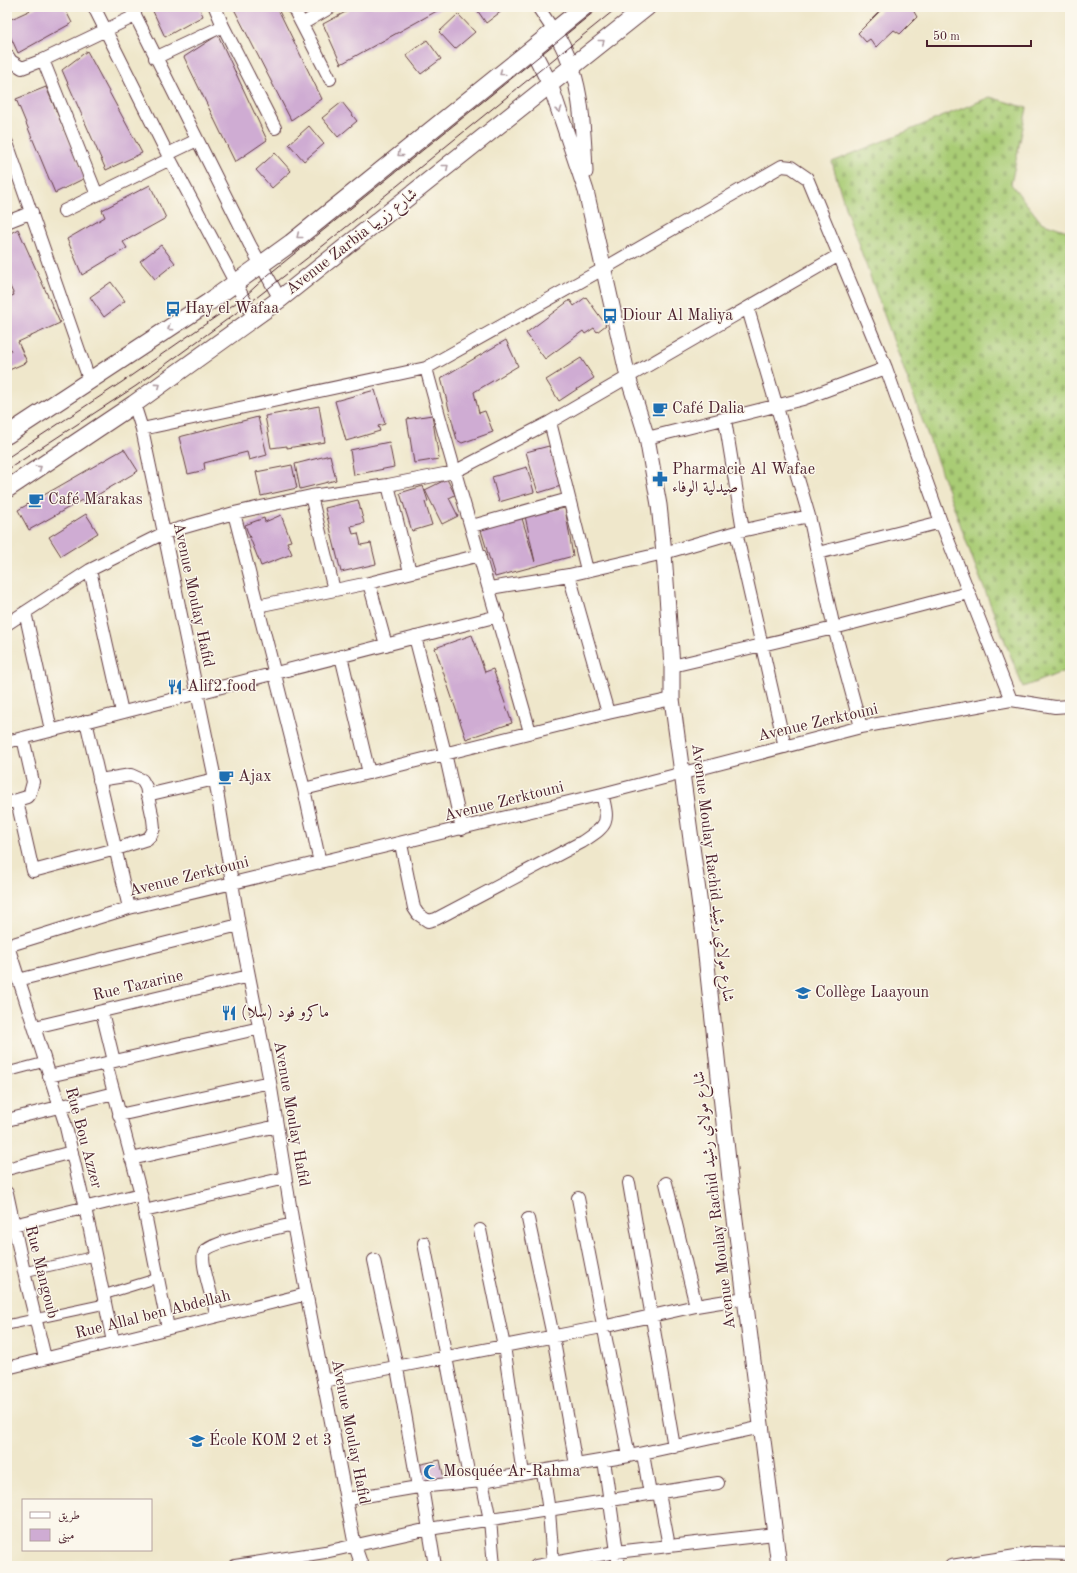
<svg xmlns="http://www.w3.org/2000/svg" width="1077" height="1573" font-family="'Old Standard TT',Amiri,serif">
<style>
.cemetery{fill:url(#cemetery-stones);stroke:#7a7650}
.building{fill:#cfacd3}
.lines{fill:none;stroke-linecap:round;stroke-linejoin:round}
.pedestrian-casing{stroke:#633d43;stroke-width:11}
.minor-casing{stroke:#633d43;stroke-width:14}
.tertiary-casing{stroke:#633d43;stroke-width:17}
.secondary-casing{stroke:#633d43;stroke-width:19}
.pedestrian{stroke:#fff;stroke-width:9}
.minor{stroke:#fff;stroke-width:12}
.tertiary{stroke:#fff;stroke-width:15}
.secondary{stroke:#fff;stroke-width:17}
.tram{stroke:#4a1f2b;stroke-width:1}
.oneway{stroke:#ae9aa0}
.labels{text-anchor:middle;dominant-baseline:central;stroke-width:3;stroke-linejoin:round;paint-order:stroke}
.street-label{font-size:16px;fill:#4a1f2b;stroke:#fbf7ec}
.poi-label{font-size:16px;fill:#4a1f2b;stroke:#fbf7ec;text-anchor:start}
</style>
<defs>
<pattern id="cemetery-stones" width="16" height="16" patternUnits="userSpaceOnUse"><rect width="16" height="16" fill="#a9cc75"/><path d="M2 7V4a2 2 0 0 1 4 0v3zM10 15v-3a2 2 0 0 1 4 0v3z" fill="#93af65"/></pattern>
</defs>
<rect width="100%" height="100%" fill="#fbf7ec"/>
<filter id="ink" filterUnits="userSpaceOnUse"><feTurbulence type="fractalNoise" baseFrequency=".025" numOctaves="2"/><feDisplacementMap in="SourceGraphic" scale="8" xChannelSelector="R" yChannelSelector="G"/><feConvolveMatrix kernelMatrix="1 2 1 2 8 2 1 2 1" color-interpolation-filters="sRGB"/></filter>
<filter id="wash" filterUnits="userSpaceOnUse"><feTurbulence type="fractalNoise" baseFrequency=".012" numOctaves="4" result="noise"/><feDisplacementMap in="SourceGraphic" scale="16" xChannelSelector="R" yChannelSelector="G"/><feGaussianBlur stdDeviation="0.9" result="paint"/><feColorMatrix in="noise" values="0 0 0 0 0 0 0 0 0 0 0 0 0 0 0 0 0 1.4 0 .05"/><feComposite in="paint" operator="in"/></filter>
<g filter="url(#wash)">
<rect width="100%" height="100%" fill="#efe7cb"/>
<path class="cemetery" d="M990,97L1027,108L1011,184L1041,222L1070,232V669L1023,687L976,568L845,207L832,162Z"/>
<g id="blocks">
<path class="building" d="M37,7H64L72,23L18,53L7,29V21Z
M151,7H199L203,16L165,37Z
M238,7H277L322,99L291,120L234,9Z
M355,7H444L341,64L323,24Z
M475,7H507L486,23Z
M884,7H916L913,10L917,17L900,34L894,30L876,47L870,39L866,42L858,33Z
M458,14L475,32L455,49L439,32Z
M218,35L267,140L235,162L184,57Z
M427,40L441,59L421,74L406,55Z
M87,51L142,153L106,170L62,70Z
M46,87L85,178L55,193L16,99Z
M342,102L357,121L338,137L322,118Z
M309,126L324,144L304,161L289,144Z
M275,153L291,171L272,188L256,170Z
M150,185L166,218L123,242L127,248L82,275L67,239L105,217L102,210Z
M18,229L60,323L18,342L27,362L7,371V353L11,351L7,342V298L14,295L7,280V235Z
M161,245L175,263L155,279L140,261Z
M111,282L125,301L104,317L90,297Z
M586,297L606,325L597,332L594,328L585,334L583,331L545,359L526,333L570,300L574,306Z
M506,340L518,366L474,392L479,413L485,411L493,432L462,443L457,440L441,378Z
M581,358L594,378L559,401L546,380Z
M375,390L385,424L378,426L380,431L346,441L335,401Z
M319,406L325,442L287,448V446L271,448L265,416Z
M432,415L439,459L414,463L407,419Z
M258,417L267,455L249,460L247,452L204,463L205,470L188,474L179,437Z
M389,442L394,467L354,475L350,450Z
M549,446L561,486L538,493L526,452Z
M124,449L138,471L84,503L82,500L29,530L18,510Z
M330,455L336,480L300,489L295,464Z
M292,465L297,488L261,496L256,472Z
M527,467L534,492L499,502L492,477Z
M447,479L455,495L449,498L458,516L442,524L425,490Z
M423,486L428,501L425,502L432,525L412,531L400,493Z
M358,500L364,523L351,526L353,534L358,533L361,545L371,543L376,564L341,572L325,508Z
M565,508L573,556L495,577L480,527L521,515L535,562L525,516Z
M86,514L98,533L61,556L49,537Z
M281,515L291,541L287,542L292,554L261,566L245,525L264,518L265,522Z
M472,635L485,672L493,669L512,723L466,739L435,648Z
M440,1460L444,1479L420,1482L417,1465Z"/>
</g>
</g>
<g filter="url(#ink)">
<use href="#blocks" fill-opacity="0" stroke="#633d43" stroke-width="1"/>
<g class="lines">
<g class="pedestrian-casing">
<path id="pedestrian" d="M7,1072L45,1062
M24,1272L95,1256
M103,1295L158,1278
M7,1325L105,1304"/>
</g>
<g class="minor-casing">
<path id="minor" d="M94,7L170,159L254,318
M131,7L250,245L280,299
M215,7L223,26
M293,7L330,79
M538,7L554,31
M302,24L331,7
M7,55L11,61L22,68L43,60L135,16
M155,58L223,26L275,128
M43,60L97,195
M7,143L90,382
M168,154L197,140
M64,211L170,159
M7,222L32,212
M748,309L809,516L834,628L861,727
M426,368C459,490 496,611 530,732
M134,404L142,429L164,533L215,779L239,925L270,1082L293,1224L355,1546L362,1566
M725,420L743,530
M550,422L587,570
M142,429L426,368L603,269L782,166L791,167L807,178L886,368L941,522L1011,700
M647,438L803,399L886,368
M388,485L410,572
M311,496L334,590
M234,513L304,789L320,863
M472,526L569,499
M736,532L785,747
M818,553L941,522
M90,570L122,712
M569,575L608,713
M369,583L386,645
M490,588L569,575L664,553L736,532L809,516
M257,606L369,583L480,555
M25,612L51,730
M7,624L90,570L164,533L234,513L311,496L388,485L454,472L550,422L839,255
M415,637L445,753L462,829
M341,656L369,773
M672,666L834,628L968,593
M86,721L129,908
M7,742L498,616
M304,789L608,713L672,699
M147,795L215,779
M17,801L33,871L116,849L147,839L151,835L154,828L153,819L146,787L142,780L131,775L99,780
M7,803L27,797L30,793L33,782L23,738
M401,844L414,908L418,914L428,921L436,919L582,842C607,825 610,825 602,794
M7,946L129,908L602,794L861,727L1011,700L1055,707L1070,706
M8,946L65,1123L90,1230L113,1342
M18,980L239,925
M102,1012L114,1061
M35,1027L249,976
M106,1063L141,1194L168,1328
M49,1076L260,1028
M119,1115L270,1082
M7,1120L114,1093
M131,1159L277,1126
M7,1169L72,1152
M629,1183L674,1447
M666,1183L696,1306
M7,1193L24,1272L45,1358
M578,1198L629,1456
M144,1211L285,1178
M528,1219L553,1336L576,1465
M13,1225L141,1194
M480,1230L504,1346L523,1474
M424,1243L470,1482
M374,1260L397,1368L418,1487
M217,1316C214,1304 200,1262 204,1253C208,1242 278,1228 293,1224
M7,1368L307,1294
M323,1381L602,1327L696,1306L745,1298
M643,1454L650,1494
M604,1460L619,1566
M543,1472L549,1511L553,1563
M482,1481L490,1520L494,1566
M422,1487L435,1566
M659,1493L669,1546
M347,1499L418,1487L482,1481L629,1456L762,1427
M235,1566L325,1552L429,1529L718,1483
M536,1566L616,1552L775,1534
M951,1566L1034,1553L1070,1554"/>
</g>
<g class="tertiary-casing">
<path id="tertiary" d="M554,31C582,72 583,124 585,172
M532,49L550,84L586,191L628,377L647,438L659,505L664,553L672,666V699L703,928L731,1188L779,1566"/>
</g>
<g class="secondary-casing">
<path id="secondary" d="M7,435L209,302L291,243L584,7
M7,489L134,404L280,299L647,7"/>
</g>
<use href="#pedestrian" class="pedestrian"/>
<use href="#minor" class="minor"/>
<use href="#tertiary" class="tertiary"/>
<use href="#secondary" class="secondary"/>
<path class="tram" d="M7,458L122,382L243,298L268,275L600,7
M7,470L136,386L247,305L324,245L618,7"/>
</g>
<defs><path id="oneway-chevron" d="M-2-3.5L2.5 0L-2 3.5" fill="none" stroke-width="1.6" stroke-linecap="round" stroke-linejoin="round"/></defs>
<g class="oneway">
<use href="#oneway-chevron" transform="translate(602 42) rotate(-39)"/>
<use href="#oneway-chevron" transform="translate(502 73) rotate(141)"/>
<use href="#oneway-chevron" transform="translate(559 110) rotate(71)"/>
<use href="#oneway-chevron" transform="translate(400 154) rotate(141)"/>
<use href="#oneway-chevron" transform="translate(446 167) rotate(-39)"/>
<use href="#oneway-chevron" transform="translate(299 236) rotate(141)"/>
<use href="#oneway-chevron" transform="translate(170 328) rotate(146)"/>
<use href="#oneway-chevron" transform="translate(158 386) rotate(-36)"/>
<use href="#oneway-chevron" transform="translate(39 468) rotate(-34)"/>
</g>
</g>
<defs>
<g id="bus-bare" transform="scale(1.2)"><path d="M-5-6H5V4H4V6H2V4H-2V6H-4V4H-5ZM-3.5-4V0h7V-4ZM-3.5 1.2v1.5H-2V1.2ZM2 1.2v1.5H3.5V1.2Z" fill="#1f6fb2" stroke="#fbf7ec" stroke-width="2.5" paint-order="stroke"/></g>
<g id="cafe-bare" transform="scale(1.2)"><path d="M-5.5-4.5H6V0H3Q3 3.5 0 3.5H-2.5Q-5.5 3.5-5.5 0ZM3-3.2v2h1.7v-2ZM-6 4.5H4V6H-6Z" fill="#1f6fb2" stroke="#fbf7ec" stroke-width="2.5" paint-order="stroke"/></g>
<g id="pharmacy-bare" transform="scale(1.2)"><path d="M-2-6h4v4h4v4h-4v4h-4v-4h-4v-4h4Z" fill="#1f6fb2" stroke="#fbf7ec" stroke-width="2.5" paint-order="stroke"/></g>
<g id="restaurant-bare" transform="scale(1.2)"><path d="M-5-6h1v4h1v-4h1v4h1v-4h1v5L-1.5 .5V6h-2V.5L-5-1ZM5-6V6H3V1.5H1.5Q1.5-4 5-6Z" fill="#1f6fb2" stroke="#fbf7ec" stroke-width="2.5" paint-order="stroke"/></g>
<g id="school-bare" transform="scale(1.2)"><path d="M0-5L7-2L0 1L-7-2ZM-4 1L0 2.5L4 1V4Q0 6-4 4Z" fill="#1f6fb2" stroke="#fbf7ec" stroke-width="2.5" paint-order="stroke"/></g>
<g id="mosque-bare" transform="scale(1.2)"><path d="M3.5-4.9A6 6 0 1 0 3.5 4.9A5 5 0 1 1 3.5-4.9Z" fill="#1f6fb2" stroke="#fbf7ec" stroke-width="2.5" paint-order="stroke"/></g>
</defs>
<g fill-rule="evenodd">
<use href="#bus-bare" x="173" y="309"/>
<use href="#bus-bare" x="610" y="316"/>
<use href="#cafe-bare" x="660" y="409"/>
<use href="#pharmacy-bare" x="660" y="479"/>
<use href="#cafe-bare" x="36" y="500"/>
<use href="#restaurant-bare" x="175" y="687"/>
<use href="#cafe-bare" x="226" y="777"/>
<use href="#school-bare" x="803" y="993"/>
<use href="#restaurant-bare" x="229" y="1013"/>
<use href="#school-bare" x="197" y="1441"/>
<use href="#mosque-bare" x="431" y="1472"/>
</g>
<g class="labels">
<g class="street-label">
<text transform="translate(352 242) rotate(-38)">Avenue Zarbia شارع زربيا</text>
<text transform="translate(193 595) rotate(78)">Avenue Moulay Hafid</text>
<text transform="translate(818 723) rotate(-13)">Avenue Zerktouni</text>
<text transform="translate(504 802) rotate(-14)">Avenue Zerktouni</text>
<text transform="translate(712 873) rotate(83)">Avenue Moulay Rachid شارع مولاي رشيد</text>
<text transform="translate(189 877) rotate(-14)">Avenue Zerktouni</text>
<text transform="translate(138 986) rotate(-13)">Rue Tazarine</text>
<text transform="translate(291 1114) rotate(80)">Avenue Moulay Hafid</text>
<text transform="translate(83 1138) rotate(75)">Rue Bou Azzer</text>
<text transform="translate(715 1200) rotate(-97)">Avenue Moulay Rachid شارع مولاي رشيد</text>
<text transform="translate(41 1272) rotate(76)">Rue Mangoub</text>
<text transform="translate(153 1315) rotate(-14)">Rue Allal ben Abdellah</text>
<text transform="translate(350 1432) rotate(79)">Avenue Moulay Hafid</text>
</g>
<g class="poi-label">
<text x="185" y="309">Hay el Wafaa</text>
<text x="622" y="316">Diour Al Maliya</text>
<text x="672" y="409">Café Dalia</text>
<text x="672" y="470">Pharmacie Al Wafae<tspan x="672" dy="18">صيدلية الوفاء</tspan></text>
<text x="48" y="500">Café Marakas</text>
<text x="187" y="687">Alif2.food</text>
<text x="238" y="777">Ajax</text>
<text x="815" y="993">Collège Laayoun</text>
<text x="241" y="1013">ماكرو فود (سلا)</text>
<text x="209" y="1441">École KOM 2 et 3</text>
<text x="443" y="1472">Mosquée Ar-Rahma</text>
</g>
</g>
<rect width="1077" height="1573" fill="none" stroke="#fbf7ec" stroke-width="24"/>
<rect x="22" y="1499" width="130" height="52" fill="#fbf7ec" stroke="#b4a19f"/>
<rect x="30" y="1512" width="20" height="6" fill="#ffffff" stroke="#b4a19f"/>
<text x="58" y="1519" font-size="12" fill="#4a1f2b">طريق</text>
<rect x="30" y="1529" width="20" height="12" fill="#cfacd3" stroke="#b4a19f"/>
<text x="58" y="1539" font-size="12" fill="#4a1f2b">مبنى</text>
<path d="M927 40v6h104v-6" fill="none" stroke="#4a1f2b" stroke-width="2"/>
<text x="933" y="40" font-size="12" fill="#4a1f2b" stroke="#fbf7ec" stroke-width="3" paint-order="stroke">50 m</text>
</svg>
